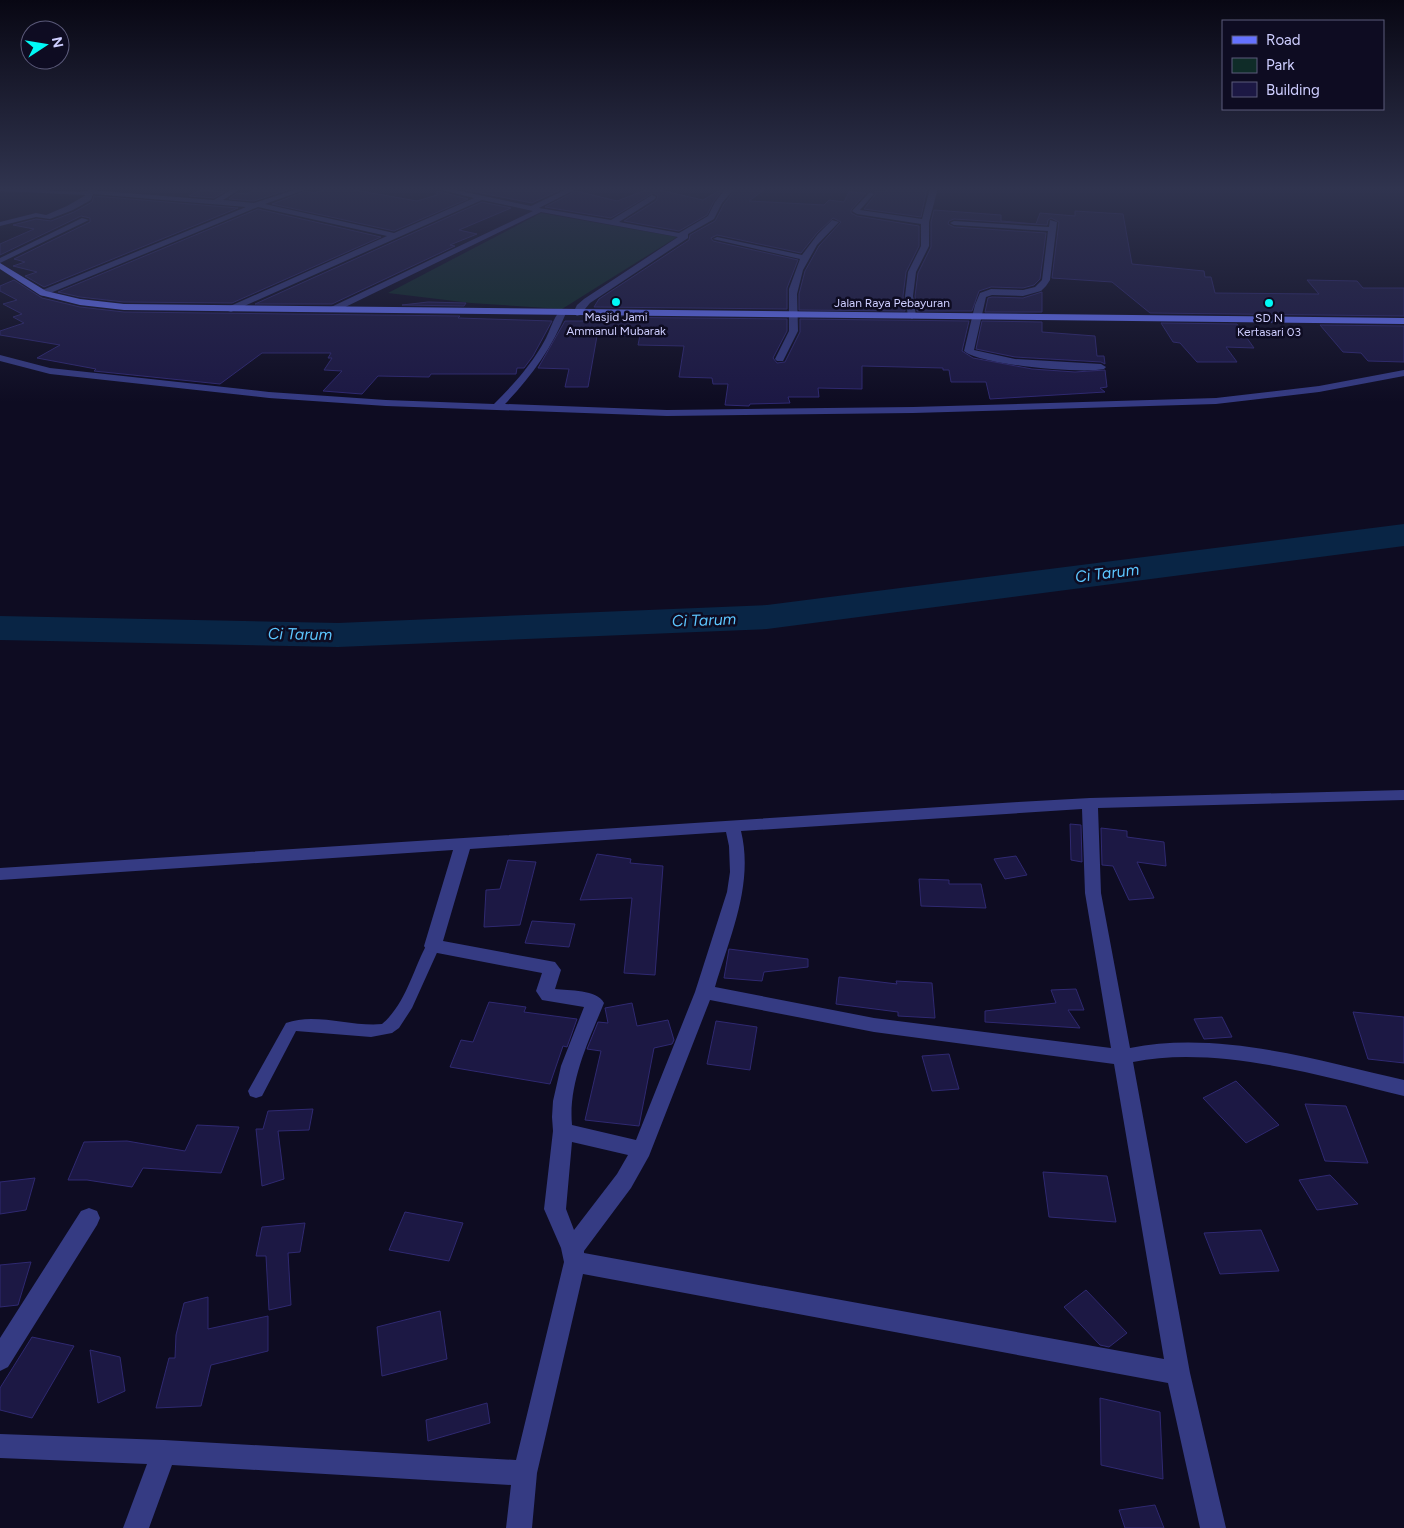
<svg xmlns="http://www.w3.org/2000/svg" width="1404" height="1528" font-family="Figtree,sans-serif">
<style>
.green{fill:#0f2c28}
.lines{fill:none;stroke-linecap:round;stroke-linejoin:round}
.river{fill:#092545;fill-rule:evenodd}
.building{fill:#1c1844;stroke:#2f2971}
.lane{fill:#353b83;fill-rule:evenodd}
.street{fill:#353b83;fill-rule:evenodd}
.secondary{fill:#6572ff;fill-rule:evenodd}
.poi-dot{fill:#00f9f6;stroke:#0e0c22;stroke-width:2}
.labels{text-anchor:middle;dominant-baseline:central;stroke-width:5;stroke-linejoin:round;paint-order:stroke}
.far-street-label{font-size:12px;fill:#ceceff;stroke:#0e0c22}
.far-poi-label{font-size:12px;fill:#ceceff;stroke:#0e0c22}
.water-label{font-size:16px;font-style:italic;fill:#5cc6ff;stroke:#0e0c22}
</style>
<rect width="100%" height="100%" fill="#0e0c22"/>
<path class="green" d="M541,213L677,237L562,309L471,303L388,293Z"/>
<g class="lines">
<path class="river" d="M1404,524V546L767,629L338,647L0,640V616L338,623L767,605Z"/>
</g>
<path class="building" d="M259,188L266,189L293,188L254,201L229,199L237,193L246,194Z
M331,188L337,190L343,188L417,201L437,195V191L468,199L394,231L272,204L306,191L314,193Z
M455,188H564L532,203Z
M651,188L703,200L724,188L714,201L707,215L679,231L624,221L656,201L658,196L653,193L611,218L545,207L576,191L617,201Z
M734,188L764,190L749,201L824,205L829,200L844,202L849,192L866,193L851,210V213L857,216L919,226V246L906,272L903,296L905,311L799,310V294L805,271L819,246L841,222L833,218L817,233L801,253L717,235L711,238L713,241L798,260L787,288V309L594,307L599,299L689,240L690,235L715,221L724,204L734,191Z
M888,188H927L921,217L864,209L875,195V191L886,192Z
M200,190L215,191L224,192L214,198L189,196Z
M94,196L238,208L44,287L25,276L37,272L13,266L25,262L14,259L90,222V218L81,216L0,255V244L34,229L13,225L36,219L51,221L74,212L92,202Z
M482,202L511,208L459,230L477,234L450,245L455,246L332,304H255Z
M258,209L381,237L232,303L124,302L80,297L58,292Z
M934,210L1001,215V221L1036,224L1040,213L1075,216V211L1123,214L1132,264L1204,271L1205,277H1211L1215,293L1319,294L1307,280L1357,281L1363,288H1404V316L1150,313L1112,282L1052,278L1059,222L1051,218L1048,220L1047,225L954,219L949,221L948,224L954,227L1046,233L1040,279L1034,285L1023,288L991,287L979,291L972,311H917L915,296L918,273L931,247V222Z
M14,280L42,298L80,307L124,312L460,316L458,318L552,321L533,356L524,368H517L516,374H431L429,377L378,376L362,394L323,391L342,371L324,370L332,358H328L331,353H262L220,384L94,371L96,369L37,358L60,345L0,335V331L24,323L13,317L22,314L3,304L17,300L0,291V286Z
M1042,292V312H985L988,298L992,297L1023,298Z
M428,302L466,303L464,306L402,305Z
M589,317L787,319V331L773,358L777,363L785,362L800,332V319L969,321L962,351L973,358L1032,369L1075,372L1105,370L1107,387L1100,388L1105,392L990,399L986,382H951L949,370H943V368L862,366V389L818,388L819,397H788L790,403L750,404L749,406L725,405L728,384H713L712,378L679,377L684,346L638,345L640,335L597,336L588,387H565L569,369L538,368L565,321H586Z
M982,321L1042,322V332L1095,336L1097,356H1104L1105,364L1101,362L1015,357L976,349Z
M1161,323L1237,324L1254,348L1226,347L1237,362H1197L1180,343L1173,342Z
M1320,325L1404,326V362L1368,361L1361,353L1343,352Z
M1070,824L1081,825L1082,862L1071,860Z
M1101,828L1127,831V837L1164,842L1166,866L1137,862L1154,898L1129,900L1113,866L1102,865Z
M597,854L631,859L630,863L663,866L655,975L624,973L632,898L580,900Z
M1016,856L1027,875L1005,879L994,859Z
M508,860L536,862L520,925L484,927L486,890L500,889Z
M919,879L949,880V884H981L986,908L921,906Z
M532,921L575,924L569,947L525,943Z
M729,949L808,959V967L764,972L762,981L724,978Z
M839,977L897,984L896,981L932,983L935,1018L898,1016V1012L836,1004Z
M1076,989L1084,1010H1068L1080,1028L985,1022V1011L1056,1003L1051,990Z
M489,1002L526,1007L524,1012L577,1019L567,1047L563,1046L550,1084L450,1067L461,1040L473,1042Z
M632,1003L637,1026L668,1020L674,1040L672,1044L654,1048L639,1126L585,1120L601,1051L587,1049L594,1032L598,1022L608,1023L605,1008Z
M1353,1012L1404,1017V1063L1368,1059Z
M1222,1017L1232,1037L1204,1039L1194,1019Z
M716,1021L757,1027L750,1070L707,1064Z
M949,1054L959,1089L932,1091L922,1056Z
M1236,1081L1279,1125L1246,1143L1203,1098Z
M1305,1104L1346,1106L1368,1163L1325,1161Z
M313,1109L309,1130L278,1131L284,1179L262,1186L256,1129H263L268,1111Z
M197,1125L239,1127L221,1173L143,1168L132,1187L87,1180H68L84,1142L127,1141L185,1151Z
M1043,1172L1107,1176L1116,1222L1049,1217Z
M1330,1175L1358,1204L1317,1210L1299,1180Z
M35,1178L26,1210L0,1214V1182Z
M405,1212L463,1223L449,1261L389,1250Z
M305,1223L300,1252L288,1253L291,1305L269,1310L266,1256H256L262,1227Z
M1261,1230L1279,1271L1220,1274L1204,1233Z
M31,1262L18,1305L0,1307V1265Z
M1086,1290L1127,1333L1109,1347L1100,1345L1064,1307Z
M208,1297V1329L268,1316V1351L211,1365L201,1406L156,1408L169,1358H175L176,1335L184,1303Z
M440,1311L447,1359L382,1376L377,1327Z
M32,1337L74,1346L32,1418L0,1410V1388Z
M90,1350L120,1357L125,1391L98,1403Z
M1100,1398L1160,1412L1163,1479L1101,1465Z
M487,1403L490,1423L428,1441L426,1420Z
M1155,1505L1164,1528H1125L1119,1510Z"/>
<g class="lines">
<path class="lane" d="M433,941L438,942L440,946L412,1008L399,1028L392,1033L371,1037L296,1031L262,1096L256,1098L250,1096L248,1091L286,1023C315,1012 351,1027 382,1024C406,1004 413,969 428,942Z"/>
<path class="street" d="M0,188L80,192L90,190L214,200L234,188H242L223,200L254,203L300,188H310L265,204L394,233L474,198L433,188H446L531,206L569,188H578L539,208L611,220L652,195L656,197L655,199L619,222L679,233L708,216L715,202L726,188L733,190L722,203L714,219L688,234V238L590,303L580,315L577,316L573,313L577,305L584,299L678,237L541,212L335,312H329V308L533,211L482,200L231,312L228,311V307L387,236L258,207L43,296L40,295V291L246,207L93,194L91,200L73,210L50,219L36,217L0,226V222L36,213L46,215L67,206L86,195L0,191Z
M930,188H938L929,222V246L916,272L913,296L916,316L912,319L908,316L905,296L908,272L921,246V224L857,214L852,211L870,192L874,194L860,210L922,219Z
M82,218L89,220L0,263V258Z
M832,220L839,222L817,245L803,270L797,294L798,331L783,361H777L775,359L789,331V289L800,259L713,239L717,237L802,255L818,234Z
M1050,220L1057,222L1050,280L1046,286L1041,291L1023,296L992,295L986,297L974,350L1015,359L1101,364L1106,367L1104,369C1083,374 980,365 964,351L975,305L980,293L991,289L1023,290L1035,287L1042,280L1048,231L954,225L950,223L954,221L1049,227Z
M562,310L566,313C552,348 531,377 505,404L667,410L913,407L1216,398L1319,386L1404,370V376L1319,392L1216,404L913,413L667,416L386,406L269,398L50,374L0,361V355L50,368L269,392L386,400L494,404C514,384 532,364 545,340C550,332 554,314 562,310Z
M1404,790V800L1098,808L1101,893L1130,1048C1218,1030 1318,1060 1404,1080V1096C1322,1076 1217,1045 1133,1062L1190,1373L1226,1528H1200L1168,1383L583,1274L537,1473L532,1528H506L511,1485L172,1465L149,1528H123L147,1464L0,1458V1434L164,1440L516,1460L564,1262L561,1248L544,1209L553,1131L552,1117L553,1101L561,1066L584,1007L542,1000L536,991L542,973L427,951L424,946L453,850L0,880V868L1018,802L1090,798ZM1082,809L1085,893L1111,1048L874,1018L715,987C730,936 754,884 741,831ZM726,832L729,846L730,872L727,892L695,992L636,1140L572,1125C568,1083 589,1040 604,1003C597,989 569,991 555,989L561,970L555,962L443,941L470,849ZM710,1000L874,1032L1114,1064L1164,1359L584,1253V1251L631,1188L649,1156ZM572,1142L628,1155L617,1174L574,1230L566,1209Z
M89,1208L97,1211L100,1218L97,1225L8,1367L0,1371V1338L81,1211Z"/>
<path class="secondary" d="M0,263L46,291L80,299L124,304L1404,318V324L124,310L80,305L40,295L0,269Z"/>
</g>
<linearGradient id="sky" x2="0" y2="1"><stop stop-color="#080713"/><stop offset="0.47" stop-color="#30344f"/><stop offset="1" stop-color="#30344f" stop-opacity="0"/></linearGradient>
<rect width="1404" height="402" fill="url(#sky)"/>
<g class="poi-dot">
<circle cx="616" cy="302" r="5"/>
<circle cx="1269" cy="303" r="5"/>
</g>
<g class="labels">
<g class="far-street-label">
<text x="892" y="303">Jalan Raya Pebayuran</text>
</g>
<g class="far-poi-label">
<text x="616" y="317">Masjid Jami<tspan x="616" dy="14">Ammanul Mubarak</tspan></text>
<text x="1269" y="318">SD N<tspan x="1269" dy="14">Kertasari 03</tspan></text>
</g>
<g class="water-label">
<text transform="translate(1107 573) rotate(-7)">Ci Tarum</text>
<text transform="translate(704 620) rotate(-2)">Ci Tarum</text>
<text transform="translate(300 634) rotate(1)">Ci Tarum</text>
</g>
</g>
<rect x="1222" y="20" width="162" height="90" fill="#0e0c22" stroke="#5b5a7a"/>
<rect x="1232" y="36" width="25" height="8" fill="#6572ff" stroke="#5b5a7a"/>
<text x="1266" y="45" font-size="15" fill="#ceceff">Road</text>
<rect x="1232" y="58" width="25" height="15" fill="#0f2c28" stroke="#5b5a7a"/>
<text x="1266" y="70" font-size="15" fill="#ceceff">Park</text>
<rect x="1232" y="82" width="25" height="15" fill="#1c1844" stroke="#5b5a7a"/>
<text x="1266" y="95" font-size="15" fill="#ceceff">Building</text>
<g transform="translate(45 45) rotate(78)"><circle r="24" fill="#0e0c22" stroke="#5b5a7a"/>
<path d="M0-4L9 19L0 12L-9 19Z" fill="#00f9f6"/>
<text y="-8" font-size="14" font-weight="bold" text-anchor="middle" fill="#ceceff">N</text>
</g>
</svg>
